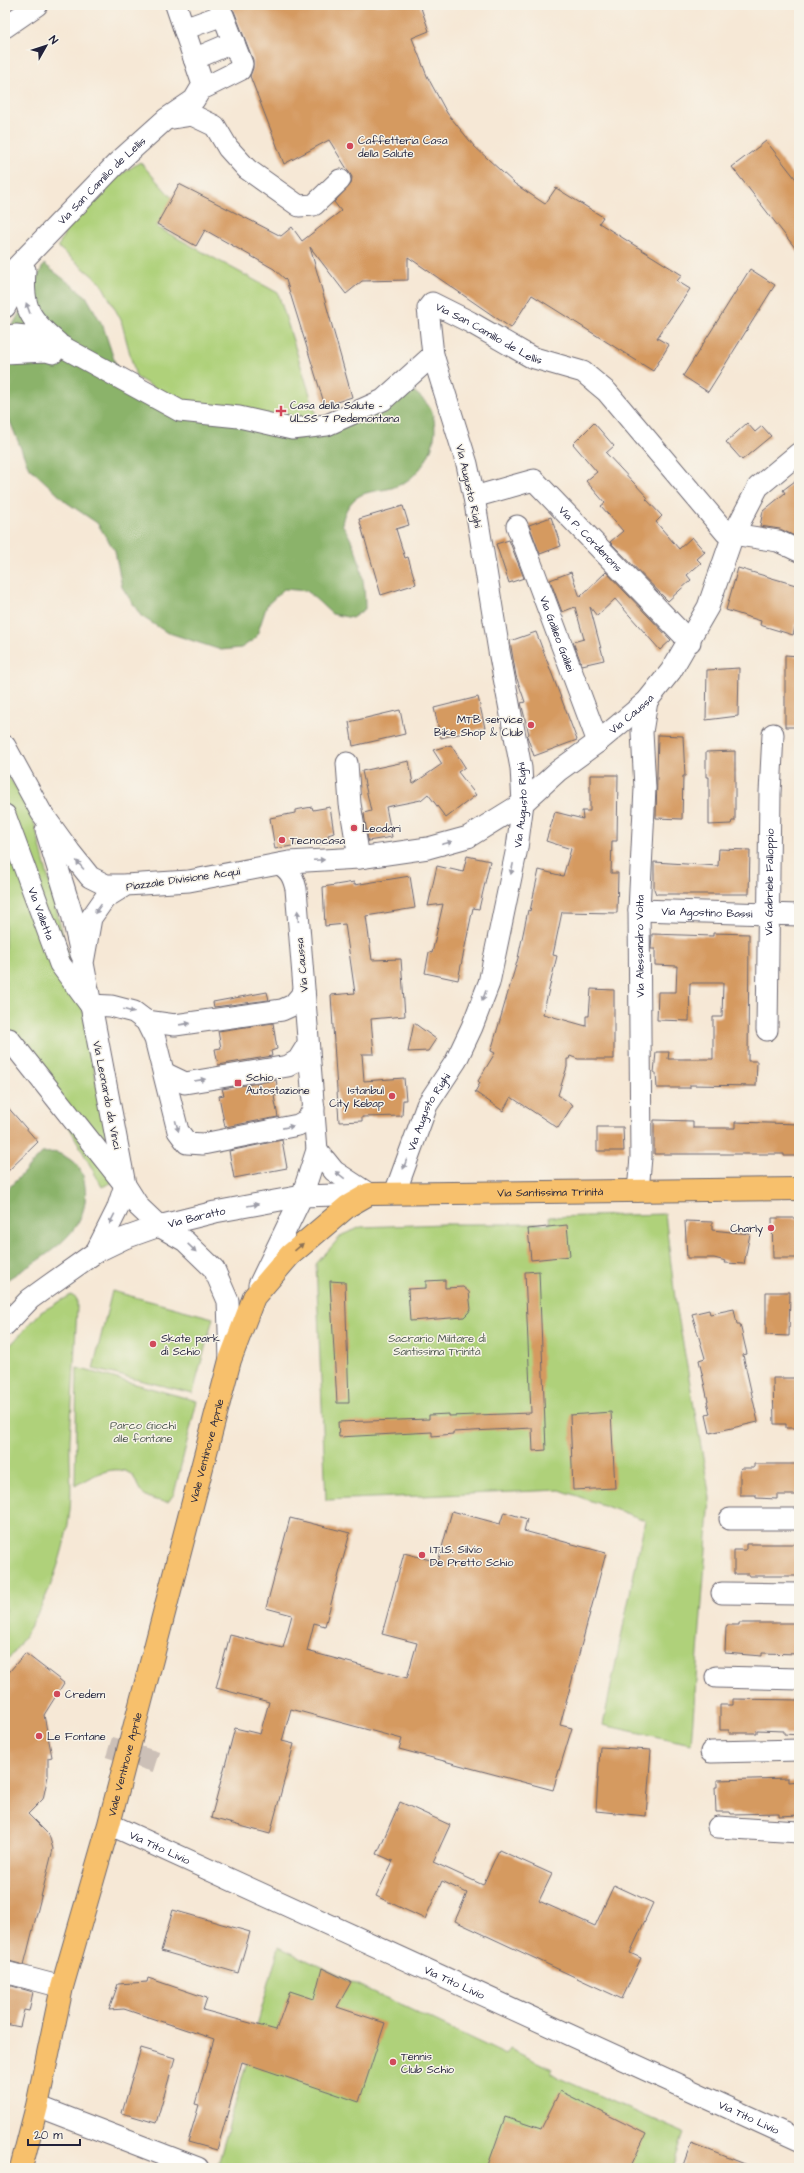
<svg xmlns="http://www.w3.org/2000/svg" width="804" height="2173" font-family="'Architects Daughter',sans-serif">
<style>
.green{fill:#afd17a;stroke:#687a5a}
.forest{fill:#8bb36a;stroke:#566a52}
.building{fill:#d59a60}
.lines{fill:none;stroke-linecap:round;stroke-linejoin:round}
.minor-tunnel{stroke:#ccc0b7;stroke-width:21;stroke-dasharray:21 10;stroke-linecap:butt}
.minor-casing{stroke:#6c6771;stroke-width:23}
.major-casing{stroke:#6c6771;stroke-width:24}
.minor{stroke:#fff;stroke-width:21}
.major{stroke:#f7c06c;stroke-width:22}
.oneway{fill:#9c9ca7}
.oneway2{fill:#8c7154}
.poi-dot{fill:#d1495b;stroke:#f7f3e8;stroke-width:1.5}
.labels{text-anchor:middle;dominant-baseline:central;stroke-width:3;stroke-linejoin:round;paint-order:stroke}
.poi-label{font-size:11px;fill:#22223b;stroke:#f7f3e8;text-anchor:start}
.street-label{font-size:11px;fill:#22223b;stroke:#f7f3e8}
.park-label{font-size:11px;fill:#4c574e;stroke:#f7f3e8}
</style>
<rect width="100%" height="100%" fill="#f7f3e8"/>
<filter id="ink" filterUnits="userSpaceOnUse"><feTurbulence type="fractalNoise" baseFrequency=".025" numOctaves="2"/><feDisplacementMap in="SourceGraphic" scale="8" xChannelSelector="R" yChannelSelector="G"/><feConvolveMatrix kernelMatrix="1 2 1 2 8 2 1 2 1" color-interpolation-filters="sRGB"/></filter>
<filter id="wash" filterUnits="userSpaceOnUse"><feTurbulence type="fractalNoise" baseFrequency=".012" numOctaves="4" result="noise"/><feDisplacementMap in="SourceGraphic" scale="16" xChannelSelector="R" yChannelSelector="G"/><feGaussianBlur stdDeviation="0.9" result="paint"/><feColorMatrix in="noise" values="0 0 0 0 0 0 0 0 0 0 0 0 0 0 0 0 0 1.4 0 .05"/><feComposite in="paint" operator="in"/></filter>
<g filter="url(#wash)">
<rect width="100%" height="100%" fill="#f6e8d6"/>
<path class="green" d="M140,162L172,198L157,227L278,293L317,417L298,424L222,417L166,395L136,377L121,320L101,283L58,247L71,219L99,189Z
M5,771L31,810L77,991L81,1000L115,1181L102,1187L21,1039H5Z
M665,1214L675,1298L710,1498L691,1744L603,1725L645,1520L560,1490L326,1500L316,1264L342,1235L361,1227L443,1224H550L549,1217Z
M112,1291L213,1318L193,1393L93,1369Z
M71,1295L77,1299V1308C75,1352 72,1395 70,1439C69,1465 73,1492 69,1518C61,1571 38,1622 5,1664V1351L41,1312Z
M77,1368L197,1401L174,1494L168,1502C158,1501 146,1499 140,1490C137,1486 136,1480 133,1476C118,1461 89,1477 75,1486Z
M279,1947L506,2055L510,2049L552,2069L550,2072L559,2078L684,2133L672,2168H217Z"/>
<path class="forest" d="M44,264L86,296L103,326L123,387L289,434L407,386C417,394 429,402 433,415C441,442 423,476 397,486C384,492 368,489 356,498C347,506 344,513 342,524C359,550 365,578 365,609L352,618L332,614L307,591L284,589L267,605L256,638L241,648L221,650L166,632L141,616L122,587L115,551L97,523L66,502L28,466L5,409V341Z
M42,1153C47,1153 55,1151 60,1154C70,1158 80,1166 83,1176C98,1232 43,1256 5,1281V1192Z"/>
<g id="blocks">
<path class="building" d="M229,5H420L429,31L412,38L427,76L447,113L474,146L515,184L545,204L556,188L603,217L599,223L682,275L677,281L690,289L657,338L669,345L653,371L532,295L511,328L408,257V280L362,281L346,294L310,247L352,397L325,406L286,280L274,269L205,230L196,246L157,224L179,184L281,236L292,227L302,241L341,211L334,202L351,184L352,177L329,140L284,164L250,76L253,68V60L234,11Z
M766,141L799,183V253L732,167Z
M750,269L775,285L708,392L683,376Z
M594,423L614,446L606,453L648,498L646,499L662,516L656,522L679,549L692,537L705,552L697,559L701,563L687,575L691,580L668,601L610,542L623,531L601,506L605,503L586,481L597,472L573,444Z
M747,423L755,432L762,426L771,436L742,460L726,442Z
M799,478V538L780,529L760,526L763,511L785,493L783,490Z
M403,506L409,525L396,529L405,558L408,557L416,584L381,595L359,519Z
M551,517L561,546L540,554L529,525Z
M509,540L524,578L509,583L496,544Z
M738,568L799,586V614L793,635L760,625L761,621L726,610Z
M571,572L580,597L606,572L671,640L660,650L615,599L597,616L590,607L604,660L582,665L573,642L584,639L575,607L562,612L550,580Z
M536,632L577,740L534,756L527,736L529,734L521,703L525,702L516,676L510,641Z
M785,655L799,656V727H785Z
M739,668L738,716L706,720L707,670Z
M478,697L485,728L441,738L434,708Z
M400,710L405,734L353,746L349,722Z
M658,735L683,736L685,776H683L682,819L656,818Z
M451,745L465,767L458,772L476,795L446,818L428,794L421,800L386,807L392,837L368,841L364,813L371,811L362,771L409,761L413,784L442,764L433,750Z
M735,751V821H732L731,824L709,825V777H706V752Z
M590,775H618L617,841H612L611,873H618L617,913L562,912L553,955L557,956L543,1014L586,1026V1016H589L591,989L614,990V1059H578L570,1056L569,1059H567V1067L558,1095L573,1105L558,1128L511,1097L503,1111L475,1092L480,1083L478,1081L495,1053L491,1051L518,958L528,910L530,911L539,870L563,876L571,849L546,841L555,812L583,819L582,811H590Z
M312,807L313,810L330,807L334,833L328,835L329,843L314,845V842L275,849L270,818L295,813V810Z
M719,849L750,850L749,894H656L654,889V862L718,866Z
M467,856L490,861L479,909L473,908L458,980L425,973L429,952L432,953L443,904L428,906L437,866L463,872Z
M410,876L415,908L366,916L372,960L401,959L405,1016L371,1019L374,1054H362L364,1081L404,1078L406,1100H403L402,1116L362,1117V1121L339,1122L331,995L355,993L345,924L325,926L323,887L354,882V885Z
M713,933L749,934L748,1061H757L756,1086L690,1085V1088H657L656,1073H654L656,1052H669L668,1059H713V1017H722L723,983H690L689,1021L657,1020L658,992H676L677,966L655,965V949H651L652,934L713,936Z
M267,992L269,1000L214,1007L213,1002Z
M273,1023L277,1049L271,1051L272,1056L218,1065L215,1049L221,1048L218,1031Z
M414,1023L436,1039L428,1051L408,1052Z
M276,1080L279,1095L274,1096L278,1117L225,1127L219,1096L224,1095L222,1089Z
M5,1104L38,1142L5,1174Z
M654,1120L693,1121V1128H735V1122L799,1124V1156H784V1154H654Z
M597,1127H623L624,1151H597Z
M282,1140L287,1168L234,1178L229,1151Z
M772,1218H799V1258H773Z
M685,1221L712,1222V1230L750,1234L744,1264L725,1263L726,1261L714,1258H687Z
M567,1225L570,1256L531,1260L528,1229Z
M539,1271L546,1450L533,1451L532,1428L453,1432V1434L432,1436V1432L339,1437L338,1422L429,1419V1415L449,1414V1416L531,1413L525,1272Z
M445,1280V1288L463,1287L469,1292L471,1309L468,1313L464,1317L410,1321L408,1289L426,1288V1281Z
M330,1281L345,1282L349,1403H337Z
M766,1292H790L789,1336L766,1335Z
M734,1309L737,1324H740L747,1354L743,1355L758,1422L710,1433L706,1415L710,1414L707,1401H708L699,1360L705,1358L692,1314L709,1310L710,1314Z
M773,1378H799V1428H786V1424H774Z
M611,1412L615,1488L573,1490L570,1415Z
M754,1464H799V1495H777V1499L756,1498V1495H740V1470L742,1468H754Z
M452,1511L500,1524L504,1512L527,1519L524,1531L606,1553L560,1725L572,1728L553,1790L399,1749L402,1739L291,1709L282,1741L294,1744L270,1834L211,1818L235,1728L260,1734L269,1702L216,1688L230,1635L283,1648L292,1615L266,1608L290,1518L350,1533L325,1626L314,1623L307,1651L407,1678L417,1643L382,1634L404,1553L438,1562Z
M746,1544H799V1576H749V1574H734V1550H746Z
M739,1623H799V1654L762,1653V1656L725,1653L726,1627L727,1625H739Z
M25,1653L64,1683L44,1715L52,1757L48,1758V1776L43,1799L28,1814L49,1835L53,1849L24,1965L5,1960V1677Z
M733,1699L799,1700V1735L784,1734V1731L757,1730V1733H729V1730H720V1705H733Z
M600,1747L651,1750L646,1816L596,1811Z
M788,1778V1782L799,1781V1815L779,1816V1813L731,1814L730,1812H716L715,1787H717V1780Z
M400,1802L450,1825L433,1862L483,1885L499,1850L552,1874L539,1901L595,1926L614,1885L653,1903L630,1953L641,1958L622,1999L455,1921L467,1893L442,1881L425,1919L376,1896L393,1861L377,1854Z
M173,1910L250,1932L238,1973L161,1951Z
M322,1968L351,1982L337,2007L385,2023L359,2102L242,2062L217,2150L188,2142L199,2105L195,2104L214,2039L124,2009L109,2010L118,1984L147,1982L148,1978L207,1998L203,2010L276,2030L290,1991L314,1999Z
M5,1984L33,1992L29,2011L24,2010L20,2027L5,2024Z
M141,2048L175,2058L156,2123L122,2113Z
M560,2091L646,2134L630,2168H487L505,2117L541,2129Z
M691,2143L750,2166V2168H682Z"/>
</g>
</g>
<g filter="url(#ink)">
<use href="#blocks" fill-opacity="0" stroke="#6c6771" stroke-width="1"/>
<g class="lines">
<path class="minor-tunnel" d="M109,1747L156,1762"/>
<g class="minor-casing">
<g id="minor">
<path d="M5,27L37,5"/>
<path d="M184,29L223,15L242,64L240,70L206,87L203,85"/>
<path d="M194,59L234,42"/>
<path d="M167,119L192,115L215,126L228,148L247,169L299,206L314,205L340,180"/>
<path d="M25,270C22,308 29,319 58,343"/>
<path id="s1" d="M5,279L117,163L166,119L194,100L203,85L176,5"/>
<path d="M5,307L23,274"/>
<path id="s2" d="M5,336L16,335L33,337L63,347L180,411L239,417L292,429L327,425L383,400L433,355L428,308L432,303L470,322L531,357L583,372L607,392L726,533L778,541L799,551"/>
<path d="M5,353L46,351L53,353"/>
<path id="s3" d="M474,497L534,480L690,642"/>
<path id="s4" d="M517,526L598,742"/>
<path d="M5,746L41,812L70,852L90,877L106,885H126"/>
<path d="M347,763L350,804L359,858"/>
<path id="s5" d="M5,815L60,964L88,1002"/>
<path d="M46,830L72,914L81,954"/>
<path id="s6" d="M639,910L799,915"/>
<path d="M90,1005L111,1006L134,1012L146,1021L155,1039L178,1131L187,1143L203,1144L298,1125L307,1120L314,1108"/>
<path d="M146,1021L175,1025L282,1010L293,1005L304,992"/>
<path id="s7" d="M767,1030L770,793L773,734"/>
<path d="M9,1039L125,1185L139,1207L159,1226L185,1241L214,1269L228,1301L230,1360"/>
<path d="M164,1073L185,1083L288,1066L298,1060L308,1044"/>
<path d="M317,1150L334,1171L369,1194"/>
<path id="s8" d="M125,1185L83,963L91,918L105,898L126,885L189,881L289,862L359,858L428,848L468,837L523,803L558,771L598,742L647,701L671,671L708,607L733,535L758,487L799,453"/>
<path id="s9" d="M638,1191L641,1157L639,910L645,788L642,732L647,701"/>
<path id="s10" d="M395,1193L427,1105L456,1061L472,1027L489,983L517,848L523,803L521,768L499,651L474,497L467,464L433,355"/>
<path d="M96,1252L117,1210L125,1185"/>
<path d="M259,1285L302,1196L317,1150L296,889C293,876 290,871 280,864"/>
<path id="s11" d="M5,1325L30,1299L48,1286L96,1252L125,1238L159,1226L215,1212L302,1196L369,1194"/>
<path d="M730,1519H799"/>
<path d="M722,1593L799,1594"/>
<path d="M716,1677L799,1679"/>
<path d="M711,1752L799,1750"/>
<path id="s12" d="M109,1824L799,2140"/>
<path d="M718,1827L799,1832"/>
<path d="M5,1972L62,1987"/>
<path d="M37,2106L198,2168"/>
</g>
</g>
<g class="major-casing">
<g id="major">
<path id="s13" d="M21,2168L37,2106L62,1987L109,1824L230,1360L254,1297L290,1255L348,1206L369,1194L799,1189"/>
</g>
</g>
<use href="#minor" class="minor"/>
<use href="#major" class="major"/>
</g>
<defs><path id="oneway-solid" d="M-6-.8H1V-3.2L6.5 0L1 3.2V.8H-6Z"/></defs>
<g class="oneway">
<use href="#oneway-solid" transform="translate(28 308) rotate(-110)"/>
<use href="#oneway-solid" transform="translate(447 843) rotate(-15)"/>
<use href="#oneway-solid" transform="translate(319 860) rotate(-3)"/>
<use href="#oneway-solid" transform="translate(80 865) rotate(-131)"/>
<use href="#oneway-solid" transform="translate(512 869) rotate(102)"/>
<use href="#oneway-solid" transform="translate(98 909) rotate(125)"/>
<use href="#oneway-solid" transform="translate(298 916) rotate(-94)"/>
<use href="#oneway-solid" transform="translate(484 996) rotate(110)"/>
<use href="#oneway-solid" transform="translate(129 1011) rotate(17)"/>
<use href="#oneway-solid" transform="translate(185 1024) rotate(-8)"/>
<use href="#oneway-solid" transform="translate(200 1080) rotate(-9)"/>
<use href="#oneway-solid" transform="translate(177 1126) rotate(74)"/>
<use href="#oneway-solid" transform="translate(288 1127) rotate(-11)"/>
<use href="#oneway-solid" transform="translate(405 1164) rotate(110)"/>
<use href="#oneway-solid" transform="translate(340 1175) rotate(-143)"/>
<use href="#oneway-solid" transform="translate(253 1205) rotate(-10)"/>
<use href="#oneway-solid" transform="translate(112 1219) rotate(117)"/>
<use href="#oneway-solid" transform="translate(192 1248) rotate(44)"/>
</g>
<use class="oneway2" href="#oneway-solid" transform="translate(299 1247) rotate(-41)"/>
</g>
<g class="poi-dot">
<circle cx="350" cy="146" r="4"/>
<path d="M279 405h4v4h4v4h-4v4h-4v-4h-4v-4h4z"/>
<circle cx="531" cy="725" r="4"/>
<circle cx="354" cy="828" r="4"/>
<circle cx="282" cy="840" r="4"/>
<rect x="234" y="1079" width="8" height="8" rx="2"/>
<circle cx="392" cy="1096" r="4"/>
<circle cx="771" cy="1228" r="4"/>
<circle cx="153" cy="1344" r="4"/>
<circle cx="422" cy="1555" r="4"/>
<circle cx="57" cy="1694" r="4"/>
<circle cx="39" cy="1736" r="4"/>
<circle cx="393" cy="2062" r="4"/>
</g>
<g class="labels">
<g class="poi-label">
<text x="358" y="140">Caffetteria Casa<tspan x="358" dy="13">della Salute</tspan></text>
<text x="290" y="405">Casa della Salute -<tspan x="290" dy="13">ULSS 7 Pedemontana</tspan></text>
<text x="523" y="719" text-anchor="end">MTB service<tspan x="523" dy="13">Bike Shop &amp; Club</tspan></text>
<text x="362" y="828">Leodari</text>
<text x="290" y="840">Tecnocasa</text>
<text x="246" y="1077">Schio -<tspan x="246" dy="13">Autostazione</tspan></text>
<text x="384" y="1090" text-anchor="end">Istanbul<tspan x="384" dy="13">City Kebap</tspan></text>
<text x="763" y="1228" text-anchor="end">Charly</text>
<text x="161" y="1338">Skate park<tspan x="161" dy="13">di Schio</tspan></text>
<text x="430" y="1549">I.T.I.S. Silvio<tspan x="430" dy="13">De Pretto Schio</tspan></text>
<text x="65" y="1694">Credem</text>
<text x="47" y="1736">Le Fontane</text>
<text x="401" y="2056">Tennis<tspan x="401" dy="13">Club Schio</tspan></text>
</g>
<g class="street-label">
<text stroke="none"><textPath href="#s1" startOffset="138">Via San Camillo de Lellis</textPath></text>
<text stroke="none"><textPath href="#s2" startOffset="589">Via San Camillo de Lellis</textPath></text>
<text transform="translate(469 486) rotate(77)">Via Augusto Righi</text>
<text stroke="none"><textPath href="#s3" startOffset="144">Via P. Cordenons</textPath></text>
<text stroke="none"><textPath href="#s4" startOffset="115">Via Galileo Galilei</textPath></text>
<text stroke="none"><textPath href="#s8" startOffset="872">Via Caussa</textPath></text>
<text stroke="none"><textPath href="#s10" startOffset="412">Via Augusto Righi</textPath></text>
<text transform="translate(183 879) rotate(-8)">Piazzale Divisione Acqui</text>
<text stroke="none"><textPath href="#s7" startOffset="148">Via Gabriele Falloppio</textPath></text>
<text stroke="none"><textPath href="#s6" startOffset="68">Via Agostino Bassi</textPath></text>
<text stroke="none"><textPath href="#s5" startOffset="105">Via Valletta</textPath></text>
<text stroke="none"><textPath href="#s9" startOffset="245">Via Alessandro Volta</textPath></text>
<text transform="translate(302 965) rotate(-95)">Via Caussa</text>
<text transform="translate(107 1095) rotate(79)">Via Leonardo da Vinci</text>
<text stroke="none"><textPath href="#s10" startOffset="88">Via Augusto Righi</textPath></text>
<text stroke="none"><textPath href="#s13" startOffset="1239">Via Santissima Trinità</textPath></text>
<text stroke="none"><textPath href="#s11" startOffset="224">Via Baratto</textPath></text>
<text stroke="none"><textPath href="#s13" startOffset="741">Viale Ventinove Aprile</textPath></text>
<text stroke="none"><textPath href="#s13" startOffset="417">Viale Ventinove Aprile</textPath></text>
<text stroke="none"><textPath href="#s12" startOffset="56">Via Tito Livio</textPath></text>
<text stroke="none"><textPath href="#s12" startOffset="380">Via Tito Livio</textPath></text>
<text stroke="none"><textPath href="#s12" startOffset="704">Via Tito Livio</textPath></text>
</g>
<g class="park-label">
<text x="437" y="1338">Sacrario Militare di<tspan x="437" dy="13">Santissima Trinità</tspan></text>
<text x="143" y="1425">Parco Giochi<tspan x="143" dy="13">alle fontane</tspan></text>
</g>
</g>
<rect width="804" height="2173" fill="none" stroke="#f7f3e8" stroke-width="20"/>
<g transform="translate(46 46) rotate(51)" stroke="#f7f3e8" stroke-width="3" paint-order="stroke">
<path d="M0-3L7 15L0 10L-7 15Z" fill="#22223b"/>
<text y="-6" font-size="11" font-weight="bold" text-anchor="middle" fill="#22223b">N</text>
</g>
<path d="M28 2139v6h52v-6" fill="none" stroke="#22223b" stroke-width="2"/>
<text x="34" y="2139" font-size="12" fill="#22223b" stroke="#f7f3e8" stroke-width="3" paint-order="stroke">20 m</text>
</svg>
